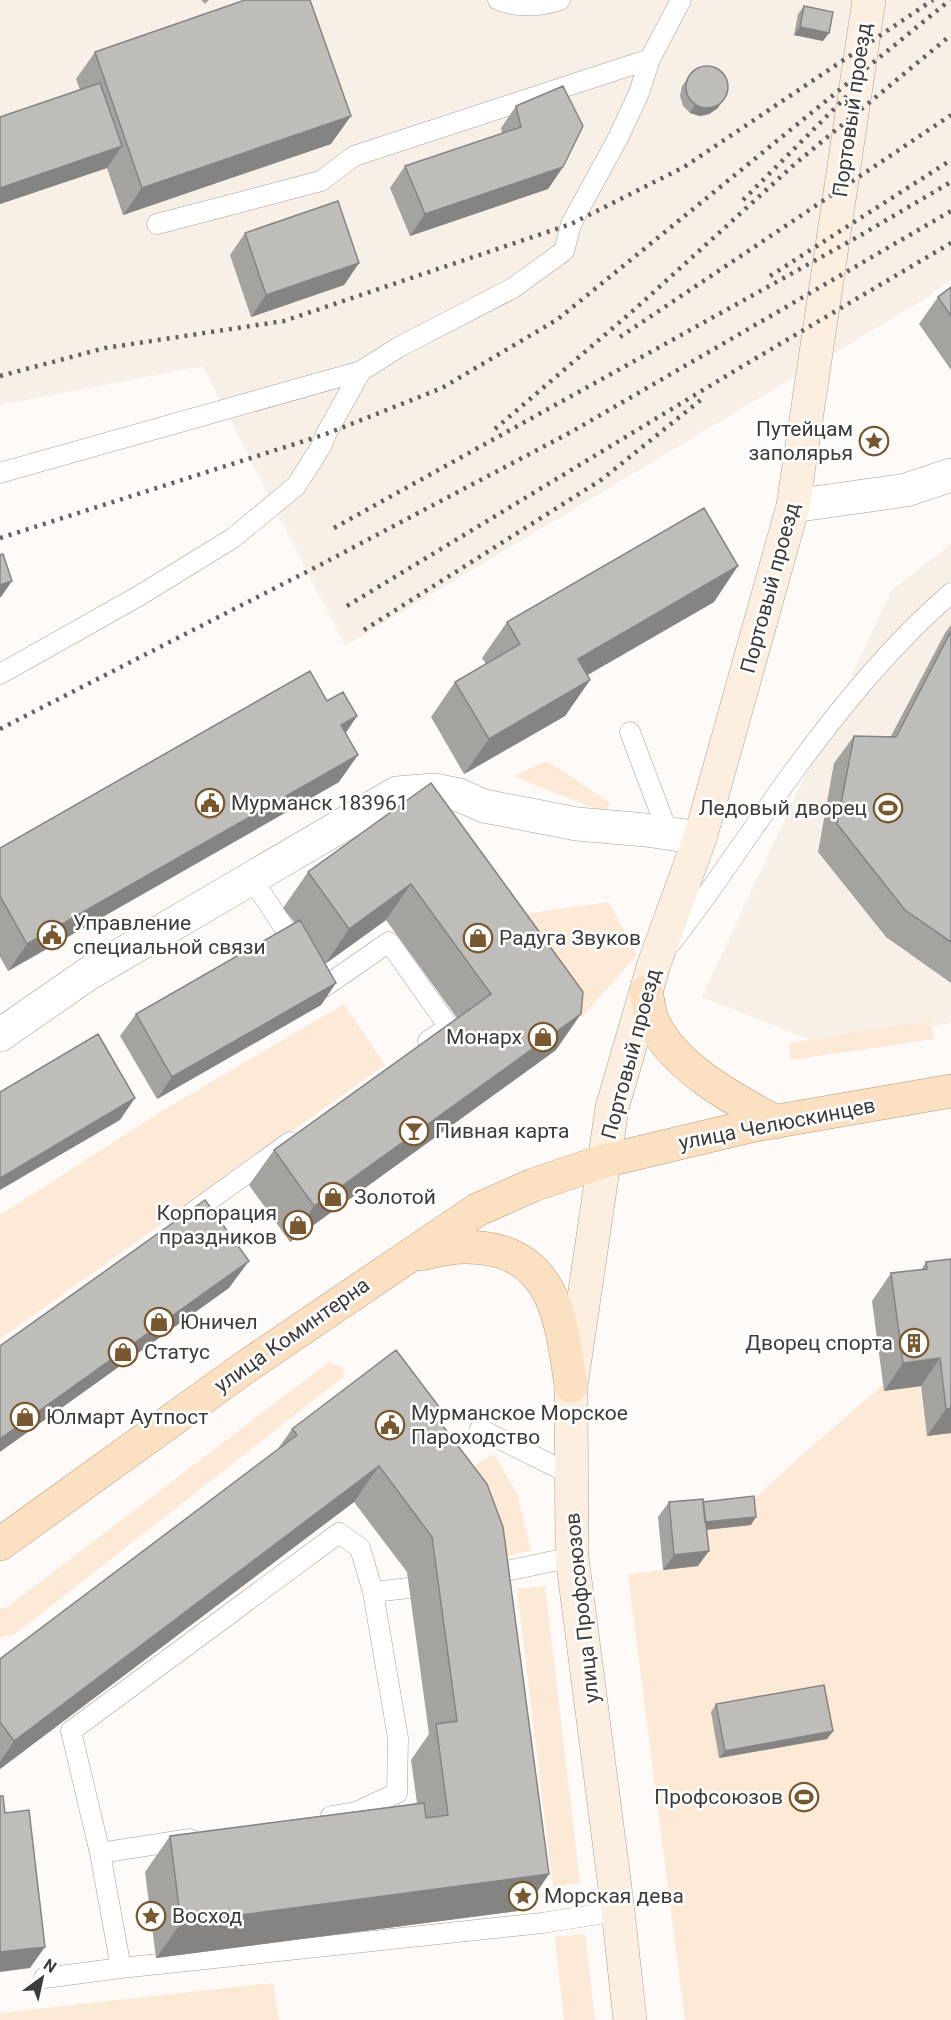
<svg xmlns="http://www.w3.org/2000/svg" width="951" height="2020" font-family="Roboto,sans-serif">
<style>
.built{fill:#f8f0e7}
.green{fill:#fcead7}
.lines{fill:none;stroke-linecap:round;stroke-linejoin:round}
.lane-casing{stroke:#a19f9c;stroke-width:21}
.street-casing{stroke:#a19f9c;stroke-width:34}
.secondary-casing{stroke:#a19f9c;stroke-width:34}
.primary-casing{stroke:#b79977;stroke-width:34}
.lane{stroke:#fff;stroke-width:20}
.street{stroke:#fff;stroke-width:33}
.secondary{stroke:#fdefe0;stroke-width:33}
.primary{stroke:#fbe0c1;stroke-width:33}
.rail{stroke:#646261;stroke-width:4.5;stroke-dasharray:3 6;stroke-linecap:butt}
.wall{fill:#a4a3a0}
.shaded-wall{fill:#868482}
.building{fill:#bfbdba;stroke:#868482;stroke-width:1.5}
.labels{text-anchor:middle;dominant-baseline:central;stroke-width:5;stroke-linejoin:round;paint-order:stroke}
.street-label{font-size:21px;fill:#3d3c3b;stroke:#fff}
.poi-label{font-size:21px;fill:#3d3c3b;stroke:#fff;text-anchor:start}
</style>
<rect width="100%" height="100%" fill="#fdfaf8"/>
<path class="built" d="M0,0H951V280L920,302L345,646L203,366L0,405Z
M951,544V1023L825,1046L702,997L891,591Z"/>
<path class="green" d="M547,761L609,802L608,814L513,776Z
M609,902L637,955L582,1017L517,915Z
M344,1004L385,1065L0,1339V1215L162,1111Z
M931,1021L934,1039L791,1060L789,1043Z
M329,1362L344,1368L343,1377L14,1635L0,1637V1609L6,1608Z
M883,1385L884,1390L920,1386L927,1436L951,1433V2020H685L628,1574L698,1566L694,1531L748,1504L812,1446Z
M494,1454L517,1494L531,1550L507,1556L465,1471Z
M545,1586L580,1883L553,1887L517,1589Z
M585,1934L595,2020H564L555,1937Z
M273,1983L279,2020H0V2013Z"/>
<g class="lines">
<g class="lane-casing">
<path id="lane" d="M498,0C519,8 539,7 560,0
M157,224L321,181L354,156L650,59
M0,473L361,371
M0,674L137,597L233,538L296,486L322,445L326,434L361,371L399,347L513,288L564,251L571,224L618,138L639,93L650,59L681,0
M630,732L668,833
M252,879L299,950
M671,943C715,887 754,825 796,768C842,705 892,644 951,593
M317,977L324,987L389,942L449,1027L428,1041
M185,1218L290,1142
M480,1429L570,1474
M483,1576L572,1557
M373,1592L409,1588
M190,1839L100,1853L121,1968L542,1923L618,1911
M100,1853L71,1731L339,1533L360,1548L373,1592L398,1738L397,1793L356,1812L331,1816
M44,1978L121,1968"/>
</g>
<g class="street-casing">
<path id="street" d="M793,506L906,490L951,475
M0,1035L88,974L397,793L434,790L459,795L484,806L577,824L646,830L700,838"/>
</g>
<g class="secondary-casing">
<path id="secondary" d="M630,2020L618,1911L572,1557L571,1386L612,1108L654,964L700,838L793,506L869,0"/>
</g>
<g class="primary-casing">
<path id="primary" d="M646,992C648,1000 649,1011 652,1019C671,1066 733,1099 776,1122
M420,1254C434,1251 450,1247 465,1247C554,1247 561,1316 571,1386
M0,1544L244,1368L477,1210L533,1185L604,1161L755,1125L951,1091"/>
</g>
<use href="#lane" class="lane"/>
<use href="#street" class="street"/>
<use href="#secondary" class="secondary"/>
<use href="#primary" class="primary"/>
<path class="rail" d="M743,200L858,85
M770,276L951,160
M620,337L951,115
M0,376L105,348L284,321L571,224L684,167L933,0
M495,429L635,309L796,163L951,35
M334,528L861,235L951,182
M0,538L326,434L442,388L558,319L950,0
M347,606L741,367L951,243
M364,630L601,480L702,399
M0,729L320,565L573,431L951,211"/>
</g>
<path class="wall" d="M201,0H209L205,4Z
M804,6L823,41L794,35L798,14Z
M95,52L331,144L123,215L107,168L0,204V117L80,90L76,79Z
M688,78L718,108L709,114L700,116L690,113L683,106L680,96L682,86Z
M516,106L563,167L548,189L410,236L390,188L405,166L502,133L501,128Z
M245,233L359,263L344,285L251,317L230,255Z
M951,287V370L919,324L938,297Z
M714,602L587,675L590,680L565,716L464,774L431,717L455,682L486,664L482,658L507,622Z
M951,625V983L886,937L818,852L834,763L854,736H891L945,633Z
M327,701L357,716L346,733L339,782L8,971L0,957V848Z
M431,783L556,1050L290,1242L249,1185L274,1150L457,1018L386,920L325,964L336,983L321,1005L157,1099L120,1036L136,1014L295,923L283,908L308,872Z
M951,1259V1433L927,1436L921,1386L884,1391L872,1301L891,1273L921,1270L926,1262Z
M446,1416L440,1424L525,1910L156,1958L145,1872L170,1836L417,1803L411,1760L429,1734L407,1572L354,1502L0,1769V1659L277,1450L292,1429Z
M669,1502H703L751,1525L706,1530L698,1566L663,1570L658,1517Z
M716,1704L833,1731L827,1739L719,1758L711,1712Z"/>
<path class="shaded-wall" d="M800,27L829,33L823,41L794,35Z
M723,100L718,108L709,114L700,116L690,113L695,105Z
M351,116L331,144L123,215L142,188Z
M122,146L107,168L0,204V188Z
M563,167L548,189L410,236L425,214Z
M359,263L344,285L251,317L266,295Z
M738,566L714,602L553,695L578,659Z
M12,581L1,597H0V585Z
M590,680L565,716L464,774L489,739Z
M357,716L338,743L341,725Z
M358,755L339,782L8,971L27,944Z
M411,884L386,920L325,964L349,929Z
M336,983L321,1005L157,1099L172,1077Z
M581,1014L556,1050L290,1242L314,1206Z
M135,1098L120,1120L0,1190V1178Z
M249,1261L229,1288L0,1452V1439Z
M940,1358L921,1386L884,1391L903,1363Z
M951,1408V1433L927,1436L946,1409Z
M379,1466L354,1502L0,1769V1762L14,1741Z
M756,1517L751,1525L694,1531L700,1523Z
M709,1551L698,1566L663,1570L674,1555Z
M833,1731L827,1739L719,1758L725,1751Z
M549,1874L525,1910L156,1958L181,1923Z
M45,1947L30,1968L0,1972V1952Z"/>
<path class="building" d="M245,0H310L351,116L142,188L95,52Z
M804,6L833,12L829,33L800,27Z
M686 87a21 21 0 1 1 42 0a21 21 0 1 1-42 0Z
M100,83L122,146L0,188V117Z
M563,86L583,126L563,167L425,214L405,166L521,127L516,106Z
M338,201L359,263L266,295L245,233Z
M951,287V316L938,297Z
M704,508L738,566L578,659L590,680L489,739L455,682L520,644L507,622Z
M3,554L12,581L0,585V555Z
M951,631V942L905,910L837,824L854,736L896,737Z
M310,671L327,701L343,692L357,716L341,725L358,755L27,944L0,896V848Z
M431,783L583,992L581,1014L314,1206L274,1150L491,994L411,884L349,929L308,872Z
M300,920L336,983L172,1077L136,1014Z
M98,1034L135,1098L0,1178V1092Z
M205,1200L249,1261L0,1439V1346Z
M951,1259V1408L946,1409L940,1358L903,1363L891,1273L927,1269L926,1262Z
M396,1350L446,1416L439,1421L487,1484L503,1527L549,1874L181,1923L170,1836L424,1803L426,1818L448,1815L436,1724L457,1721L432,1537L379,1466L14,1741L0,1722V1659L297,1435L292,1429Z
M754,1496L756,1517L705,1522L703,1502Z
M703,1499L709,1551L674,1555L669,1502Z
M824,1685L833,1731L725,1751L716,1704Z
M0,1796H3L5,1813L29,1810L45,1947L0,1952Z"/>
<defs>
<g id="sight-ring" transform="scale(1.5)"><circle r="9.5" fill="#fff" stroke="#7a582f" stroke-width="1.5"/><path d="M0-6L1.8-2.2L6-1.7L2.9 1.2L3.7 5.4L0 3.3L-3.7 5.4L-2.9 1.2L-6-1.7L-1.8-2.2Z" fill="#7a582f"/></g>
<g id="civic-ring" transform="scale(1.5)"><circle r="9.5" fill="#fff" stroke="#7a582f" stroke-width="1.5"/><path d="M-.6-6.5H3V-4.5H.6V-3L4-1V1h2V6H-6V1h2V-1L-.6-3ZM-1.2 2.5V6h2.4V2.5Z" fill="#7a582f"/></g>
<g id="stadium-ring" transform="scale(1.5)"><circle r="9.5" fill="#fff" stroke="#7a582f" stroke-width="1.5"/><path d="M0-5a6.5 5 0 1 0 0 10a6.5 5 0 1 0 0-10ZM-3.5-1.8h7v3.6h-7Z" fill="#7a582f"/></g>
<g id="shop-ring" transform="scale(1.5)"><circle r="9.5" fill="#fff" stroke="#7a582f" stroke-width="1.5"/><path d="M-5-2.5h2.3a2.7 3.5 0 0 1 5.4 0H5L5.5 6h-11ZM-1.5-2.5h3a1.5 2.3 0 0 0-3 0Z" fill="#7a582f"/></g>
<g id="bar-ring" transform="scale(1.5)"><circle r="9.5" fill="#fff" stroke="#7a582f" stroke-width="1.5"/><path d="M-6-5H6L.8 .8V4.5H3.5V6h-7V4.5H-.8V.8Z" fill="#7a582f"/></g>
<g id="building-ring" transform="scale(1.5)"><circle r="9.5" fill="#fff" stroke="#7a582f" stroke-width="1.5"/><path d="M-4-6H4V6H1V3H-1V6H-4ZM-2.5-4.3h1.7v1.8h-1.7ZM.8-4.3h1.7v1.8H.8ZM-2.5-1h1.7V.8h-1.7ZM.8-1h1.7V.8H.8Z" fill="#7a582f"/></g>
</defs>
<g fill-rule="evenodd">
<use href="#sight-ring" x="874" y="441"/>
<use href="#civic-ring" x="210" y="803"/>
<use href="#stadium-ring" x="888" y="808"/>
<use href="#civic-ring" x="52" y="935"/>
<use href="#shop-ring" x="478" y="938"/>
<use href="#shop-ring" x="543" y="1037"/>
<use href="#bar-ring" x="414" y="1131"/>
<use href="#shop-ring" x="333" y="1197"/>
<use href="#shop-ring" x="298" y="1225"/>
<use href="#shop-ring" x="159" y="1322"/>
<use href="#building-ring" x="914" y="1343"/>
<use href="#shop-ring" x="123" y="1352"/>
<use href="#shop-ring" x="25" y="1417"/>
<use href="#civic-ring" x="390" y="1425"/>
<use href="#stadium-ring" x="804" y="1797"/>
<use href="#sight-ring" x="523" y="1896"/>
<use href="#sight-ring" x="151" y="1916"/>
</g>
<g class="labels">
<g class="street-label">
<text transform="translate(852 110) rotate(-82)">Портовый проезд</text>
<text transform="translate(770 588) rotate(-75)">Портовый проезд</text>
<text transform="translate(631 1054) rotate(-75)">Портовый проезд</text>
<text transform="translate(777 1124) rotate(-11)">улица Челюскинцев</text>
<text transform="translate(292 1335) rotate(-35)">улица Коминтерна</text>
<text transform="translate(582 1608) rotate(-96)">улица Профсоюзов</text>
</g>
<g class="poi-label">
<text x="853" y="429" text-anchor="end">Путейцам<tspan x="853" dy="24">заполярья</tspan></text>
<text x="231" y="803">Мурманск 183961</text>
<text x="867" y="808" text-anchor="end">Ледовый дворец</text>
<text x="73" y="923">Управление<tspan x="73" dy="24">специальной связи</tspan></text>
<text x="499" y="938">Радуга Звуков</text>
<text x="522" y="1037" text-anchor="end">Монарх</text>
<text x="435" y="1131">Пивная карта</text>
<text x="354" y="1197">Золотой</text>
<text x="277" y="1213" text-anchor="end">Корпорация<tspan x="277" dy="24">праздников</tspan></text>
<text x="180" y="1322">Юничел</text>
<text x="893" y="1343" text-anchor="end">Дворец спорта</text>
<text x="144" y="1352">Статус</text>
<text x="411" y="1413">Мурманское Морское<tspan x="411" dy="24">Пароходство</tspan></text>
<text x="46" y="1417">Юлмарт Аутпост</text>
<text x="783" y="1797" text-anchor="end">Профсоюзов</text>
<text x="544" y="1896">Морская дева</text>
<text x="172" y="1916">Восход</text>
</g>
</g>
<g transform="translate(42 1978) rotate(33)" stroke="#ffffff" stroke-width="4.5" paint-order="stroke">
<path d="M0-4.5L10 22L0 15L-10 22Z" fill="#3d3c3b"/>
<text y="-9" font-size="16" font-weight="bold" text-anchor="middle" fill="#3d3c3b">N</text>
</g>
</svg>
